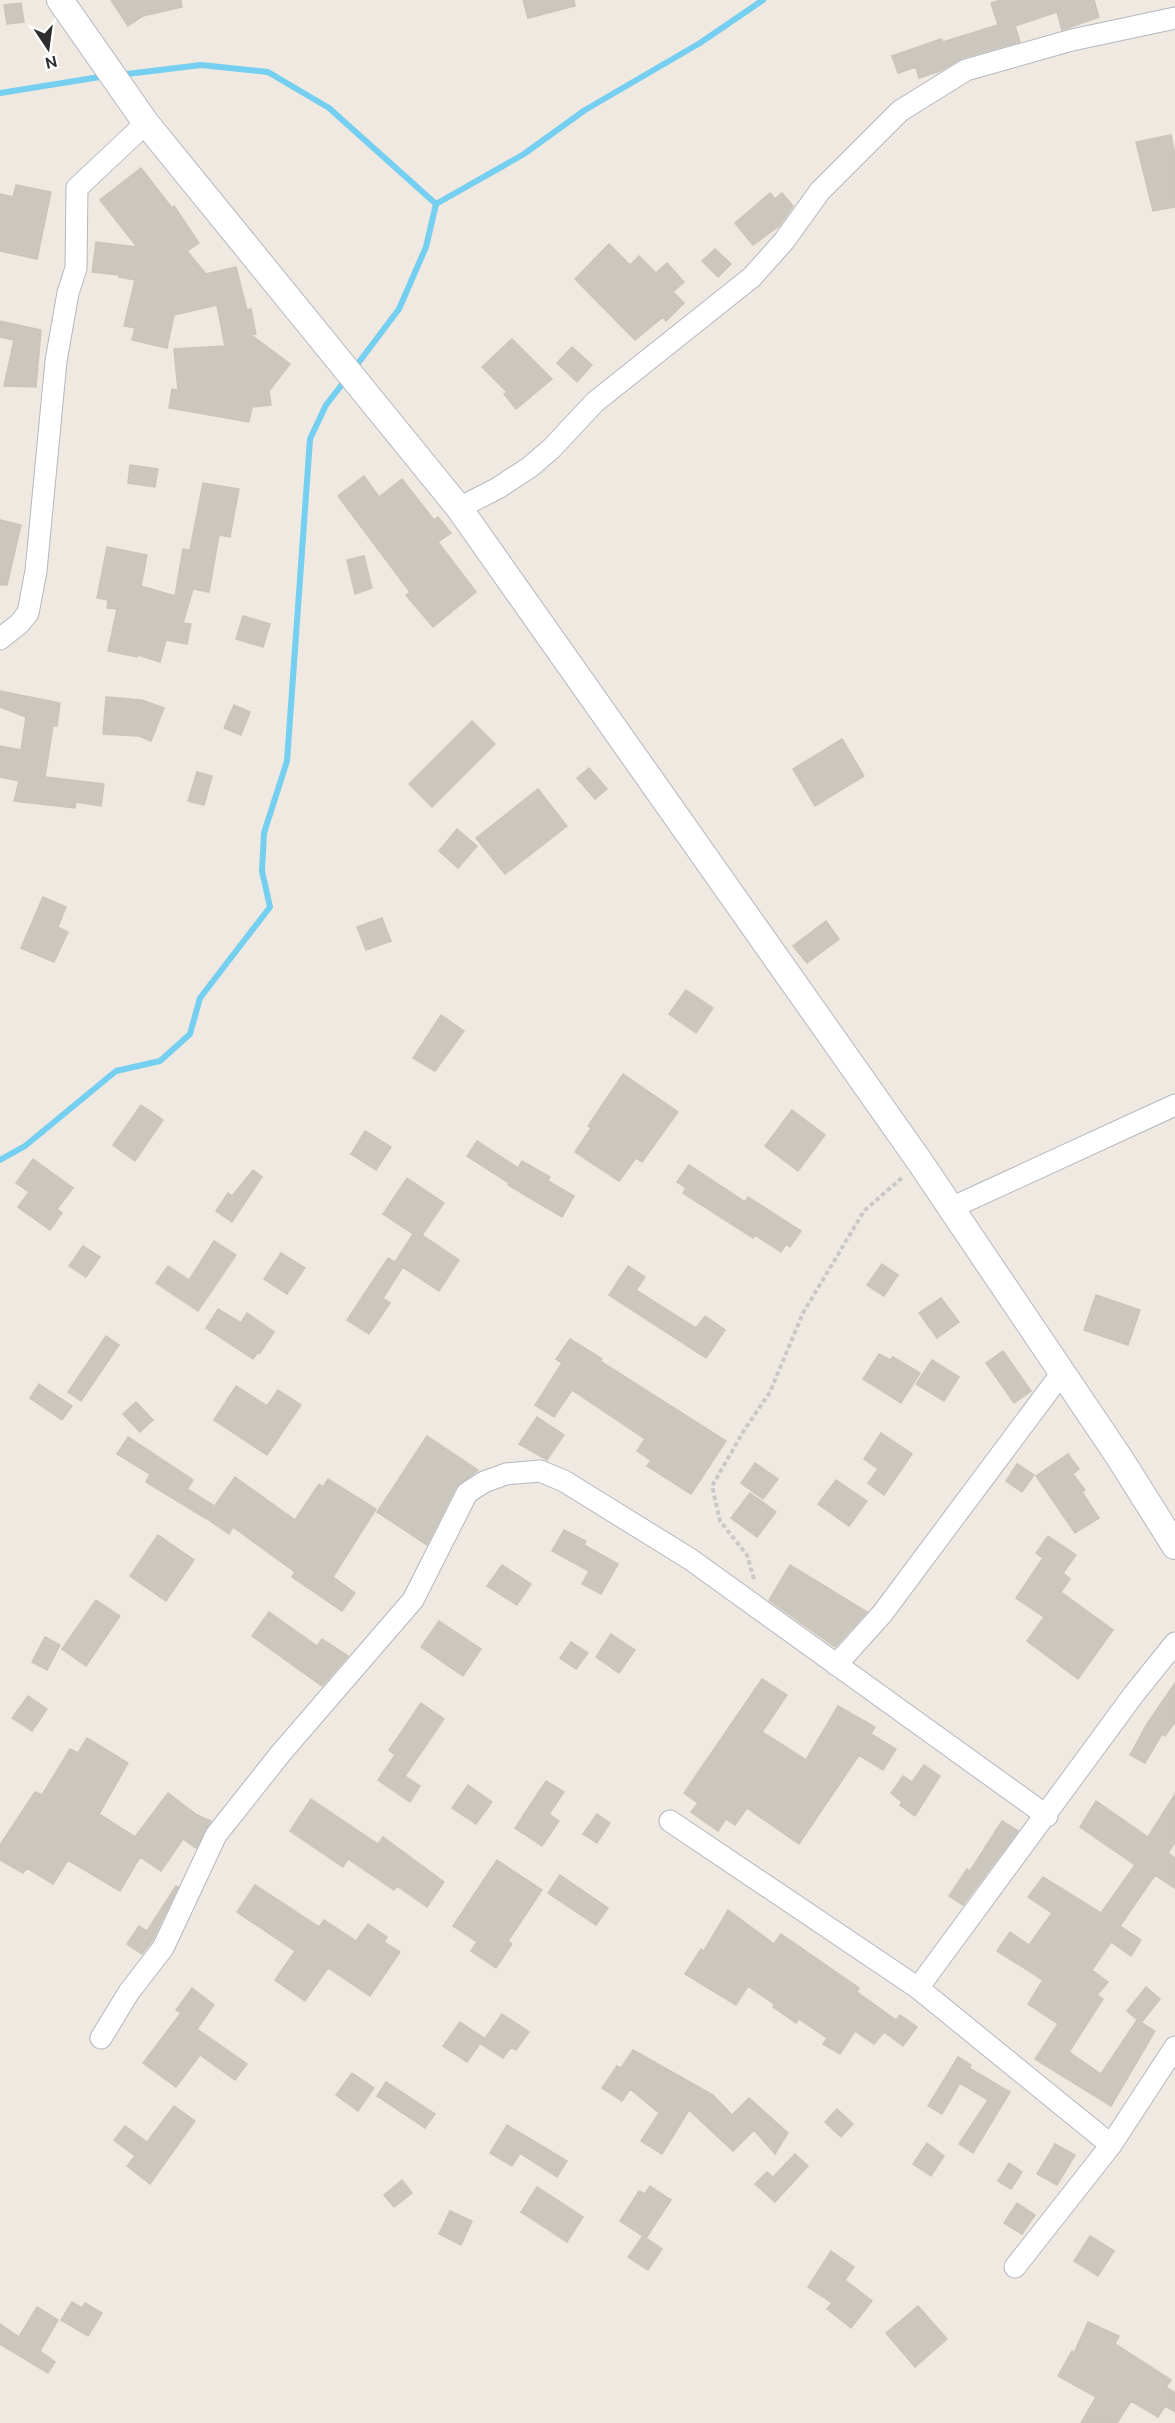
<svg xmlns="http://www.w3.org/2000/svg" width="1175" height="2423" font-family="Ubuntu,sans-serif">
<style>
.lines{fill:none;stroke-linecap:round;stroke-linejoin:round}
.stream{stroke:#75cff0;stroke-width:6}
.building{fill:#cbc7bf;stroke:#cbc5ba;stroke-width:1.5}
.minor-casing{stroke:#b4b7c1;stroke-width:23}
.tertiary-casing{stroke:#b4b7c1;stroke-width:28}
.path{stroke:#c9c9c9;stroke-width:4;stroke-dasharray:4.5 3;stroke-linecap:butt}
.minor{stroke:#fff;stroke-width:21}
.tertiary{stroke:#fff;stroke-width:26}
</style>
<rect width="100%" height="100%" fill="#efe9e1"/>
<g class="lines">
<path class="stream" d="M119,75L201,65L268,72L329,108L436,204L524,154L585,110L700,43L763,0
M0,93L106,76
M353,370L399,309L426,247L436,204
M0,1160L25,1146L116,1071L160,1061L190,1034L200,998L270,907L262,871L264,833L287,761L310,439L326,405L347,378"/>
</g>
<path class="building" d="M111,0H181L182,7L143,16L128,26Z
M523,0H574L575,6L528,18Z
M1001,0H1094L1099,17L1062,30L1057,12L1015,26L1020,42L962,58L940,71L919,78L916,67L898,73L892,56L941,39L943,42L998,25L991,3Z
M21,3L24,22L7,24L4,5Z
M1171,135L1175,155V207L1153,211L1136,142Z
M141,168L172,208L174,206L199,243L187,251L206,274L236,267L247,310L251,309L256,334L251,335L290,364L269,391L271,405L252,407L249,422L169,408L172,389L178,390L174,349L225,346L217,305L174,315L167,348L132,340L135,328L124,326L135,280L119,277L120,275L92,272L96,242L137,247L100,200Z
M16,185L51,192L37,259L0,251V194L13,197Z
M770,193L775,199L782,193L793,206L779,226L753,245L735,223Z
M609,244L630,265L639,256L656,273L667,263L684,282L673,292L684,303L666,321L663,317L635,340L575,279Z
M715,249L731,264L718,277L702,261Z
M0,321L41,330L36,387L4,386L14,340L0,337Z
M512,339L552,379L516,409L504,394L507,392L482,367Z
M572,347L592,365L577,382L557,363Z
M130,465L158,469L155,487L128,483Z
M364,476L379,497L402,479L434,520L438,517L451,533L438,542L476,592L433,627L406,595L410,592L338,496Z
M203,483L239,489L230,537L219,535L209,592L193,589L183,623L191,624L187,644L166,640L160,662L138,655L137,657L108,651L117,609L107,608L108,600L97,598L107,547L147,555L141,586L175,596L183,549L190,550Z
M0,520L21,525L7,585H0Z
M364,556L372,588L355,594L347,560Z
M243,616L270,624L263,647L236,639Z
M0,691L60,703L57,726H53L45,777L104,784L101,806L76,802L75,808L14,801L19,781L0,777V746L21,750L26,717L0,707Z
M106,697L142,700L164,708L151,741L139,736L103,734Z
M234,705L250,712L241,735L224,728Z
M472,721L495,744L432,807L409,784Z
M842,739L864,776L815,806L793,769Z
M589,768L607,789L595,799L577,778Z
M197,772L212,776L204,805L188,801Z
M538,789L567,826L505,874L476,838Z
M457,829L477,846L458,868L439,851Z
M43,897L66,907L58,927L68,932L54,962L21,948Z
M382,918L391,941L366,950L357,927Z
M826,921L839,939L807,963L793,946Z
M686,990L713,1008L696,1033L669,1014Z
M441,1015L464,1031L435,1071L413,1058Z
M623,1074L678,1112L642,1162L636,1158L619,1181L575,1152L591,1128L588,1126Z
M141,1105L163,1120L135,1161L113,1145Z
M792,1110L825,1135L798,1171L765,1146Z
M365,1131L391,1147L376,1170L351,1154Z
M477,1141L518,1168L522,1161L550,1177L548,1181L574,1196L562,1217L508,1185L509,1183L467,1156Z
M33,1159L73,1188L57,1209L62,1213L50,1230L18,1207L29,1192L16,1183Z
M689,1165L745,1202L748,1197L801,1231L790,1247L786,1244L781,1252L755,1235L753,1238L683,1193L686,1188L677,1182Z
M253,1170L262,1177L232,1222L216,1211L228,1193L232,1196Z
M407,1178L444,1203L422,1235L459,1260L439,1291L395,1262L413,1234L383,1214Z
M214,1241L236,1255L198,1311L156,1283L168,1266L189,1280Z
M83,1246L100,1257L86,1277L69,1266Z
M281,1253L305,1268L287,1294L264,1279Z
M388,1258L403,1267L383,1298L390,1303L369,1334L347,1320Z
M882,1264L898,1275L884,1296L867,1285Z
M628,1266L645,1277L636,1290L664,1308L696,1328L705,1316L725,1330L706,1358L609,1295Z
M1096,1295L1140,1310L1128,1345L1084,1330Z
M941,1298L959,1322L937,1338L919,1313Z
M218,1309L241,1323L247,1313L274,1332L260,1353L258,1352L253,1359L206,1328Z
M106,1336L119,1345L81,1401L68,1392Z
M570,1339L602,1359L600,1361L726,1441L691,1494L647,1466L651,1460L637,1451L645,1439L572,1390L554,1417L535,1405L562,1363L556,1359Z
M1003,1351L1031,1391L1014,1403L986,1363Z
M879,1354L890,1360L893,1357L920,1373L901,1403L863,1379Z
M932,1360L959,1377L944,1401L916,1384Z
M39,1384L72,1406L62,1420L30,1398Z
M236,1386L267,1406L278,1390L301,1405L267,1455L214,1420Z
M136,1402L153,1420L140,1432L123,1414Z
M537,1417L564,1435L547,1460L519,1444Z
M881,1433L912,1454L884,1495L868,1483L878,1469L864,1459Z
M427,1436L478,1470L456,1487L427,1545L377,1512Z
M128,1437L193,1480L187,1489L213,1505L205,1518L146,1482L150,1474L117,1454Z
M1068,1454L1079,1469L1073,1474L1085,1490L1082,1492L1099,1518L1075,1533L1036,1476Z
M755,1463L778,1479L763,1499L741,1483Z
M1017,1464L1034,1475L1022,1492L1006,1481Z
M235,1477L295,1520L319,1484L323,1487L328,1479L376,1509L333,1577L355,1593L342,1611L292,1577L295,1572L233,1527L229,1534L206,1518Z
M836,1480L867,1501L849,1526L818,1504Z
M750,1493L776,1512L757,1537L731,1518Z
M564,1530L586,1541L584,1545L618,1564L601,1594L582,1584L589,1571L552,1551Z
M158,1535L194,1560L166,1601L130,1576Z
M1048,1536L1076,1555L1063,1573L1070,1579L1061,1592L1113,1630L1078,1679L1027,1641L1044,1617L1016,1598L1043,1558L1036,1553Z
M502,1565L531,1584L517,1605L487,1586Z
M790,1565L867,1612L835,1647L769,1600Z
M96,1600L120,1616L86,1666L62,1649Z
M269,1612L317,1646L322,1639L348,1656L322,1686L252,1636Z
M439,1621L481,1649L463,1676L421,1647Z
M611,1634L635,1650L619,1673L596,1657Z
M45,1637L60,1645L47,1670L32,1662Z
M571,1642L588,1653L576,1669L560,1658Z
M762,1679L787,1695L762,1732L806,1760L838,1706L875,1727L871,1734L896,1749L883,1770L859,1755L799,1844L747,1808L735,1825L726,1819L718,1831L691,1812L698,1803L684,1793Z
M1175,1683V1722L1165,1736L1162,1734L1145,1763L1130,1755L1147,1724Z
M28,1696L47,1709L32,1731L12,1718Z
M421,1703L444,1719L405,1776L420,1786L410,1802L378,1780L395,1755L389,1750Z
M87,1738L128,1763L99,1814L135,1837L168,1793L197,1815L211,1821L196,1848L183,1839L161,1871L140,1857L120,1891L68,1860L53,1884L27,1868L23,1873L0,1860V1845L35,1792L42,1795L70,1749L78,1753Z
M924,1765L940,1776L915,1816L900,1805L902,1802L891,1793L903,1776L912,1782Z
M546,1781L564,1792L549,1814L559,1821L542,1846L515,1828Z
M468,1785L492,1802L476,1824L452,1808Z
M1175,1794V1842L1168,1853L1175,1858V1888L1155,1875L1120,1926L1141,1940L1131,1956L1111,1942L1092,1970L1108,1982L1097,1995L1103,1999L1069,2052L1101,2074L1137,2020L1155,2031L1111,2106L1035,2059L1058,2024L1028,2004L1043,1980L997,1951L1010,1932L1029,1945L1052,1913L1028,1897L1043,1877L1101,1913L1135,1865L1080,1827L1096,1801L1148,1837Z
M311,1799L378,1844L383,1837L444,1882L427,1907L397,1886L394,1890L348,1859L343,1867L290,1831Z
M597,1814L610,1823L597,1843L583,1834Z
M1002,1821L1018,1831L963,1905L949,1896L967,1869L970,1871Z
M497,1860L542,1890L508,1941L512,1944L496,1968L471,1951L477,1942L453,1926Z
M560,1875L608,1908L596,1925L548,1893Z
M255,1885L319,1927L324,1920L356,1941L368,1924L387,1937L384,1942L400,1952L370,1996L328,1968L305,2001L275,1980L295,1951L237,1912Z
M176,1886L178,1887L152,1941L142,1954L127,1944L139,1926L147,1931Z
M728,1910L774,1944L781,1934L859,1988L857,1992L896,2020L900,2015L917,2027L903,2046L884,2032L874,2044L855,2031L840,2054L823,2044L827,2038L799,2019L796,2023L773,2007L774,2004L748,1986L736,2005L685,1974L701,1949L704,1951Z
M1146,1987L1160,1999L1141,2023L1127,2011Z
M192,1988L214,2005L197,2029L247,2064L235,2080L200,2055L176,2087L143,2063L181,2013L176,2010Z
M502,2014L529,2032L516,2050L511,2047L503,2058L481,2044Z
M460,2022L484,2038L467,2062L443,2046Z
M633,2050L713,2095L732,2115L749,2098L788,2133L775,2154L754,2130L733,2151L689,2110L662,2154L641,2141L659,2113L630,2089L622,2101L602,2088L617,2066L621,2068Z
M958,2057L971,2065L969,2068L1010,2092L973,2153L959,2144L988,2100L960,2083L942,2114L928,2106Z
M352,2073L374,2088L358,2111L336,2095Z
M386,2082L435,2114L425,2128L377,2096Z
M174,2106L195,2121L150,2184L127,2166L135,2156L114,2140L125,2126L147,2142Z
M837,2109L853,2124L841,2137L825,2122Z
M507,2125L567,2161L557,2177L520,2153L512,2166L490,2153Z
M927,2143L944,2156L931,2176L913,2164Z
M1055,2144L1075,2155L1057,2185L1037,2174Z
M795,2154L808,2166L775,2202L755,2184L767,2172L773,2177Z
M1009,2163L1022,2172L1011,2189L998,2181Z
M402,2180L412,2193L394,2207L384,2195Z
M650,2186L671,2200L646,2238L662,2249L648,2270L628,2257L643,2236L620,2221L639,2191L645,2194Z
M537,2187L583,2217L567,2242L521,2212Z
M1017,2203L1035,2215L1022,2234L1004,2223Z
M450,2211L472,2221L461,2245L439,2234Z
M1090,2236L1114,2251L1098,2276L1074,2261Z
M831,2251L854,2267L845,2280L872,2301L851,2328L827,2309L832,2303L808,2287Z
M72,2302L82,2308L85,2303L102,2313L88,2336L61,2320Z
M918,2306L947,2339L915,2367L886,2333Z
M37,2307L58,2320L40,2351L55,2362L48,2373L0,2344V2324L19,2337Z
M1088,2322L1119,2336L1115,2344L1171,2380L1166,2387L1175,2393V2412L1165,2406L1158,2417L1131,2401L1117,2423H1081L1096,2397L1058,2376L1072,2351L1074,2353Z"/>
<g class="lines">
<g class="minor-casing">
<path id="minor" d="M459,508L498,488L530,467L552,448L595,402L752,277L784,241L820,191L900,111L966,70L1072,40L1175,18
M0,639L19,624L28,613L36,571L56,361L68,293L76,268L77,188L146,123
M951,1208L1175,1105
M836,1665L882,1614L1061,1374
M670,1821L918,1988L1111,2145
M918,1988L1134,1694L1175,1643
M101,2038L129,1992L163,1948L216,1835L281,1753L413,1600L467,1493L484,1482L506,1474L540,1471L564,1481L690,1559L1047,1816
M1015,2267L1111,2145L1175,2047"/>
</g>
<g class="tertiary-casing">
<path id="tertiary" d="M60,0L146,123L459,508L920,1162L1119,1457L1175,1546"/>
</g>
<path class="path" d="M754,1579L747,1555L720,1521L712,1486L743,1432L770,1392L803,1313L864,1211L904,1176"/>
<use href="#minor" class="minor"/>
<use href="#tertiary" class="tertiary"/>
</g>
<g transform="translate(48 48) rotate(167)" stroke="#ffffff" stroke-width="4.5" paint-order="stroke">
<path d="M0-4.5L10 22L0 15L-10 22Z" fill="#2e2e2e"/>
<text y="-9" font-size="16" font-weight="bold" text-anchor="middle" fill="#2e2e2e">N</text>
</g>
</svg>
